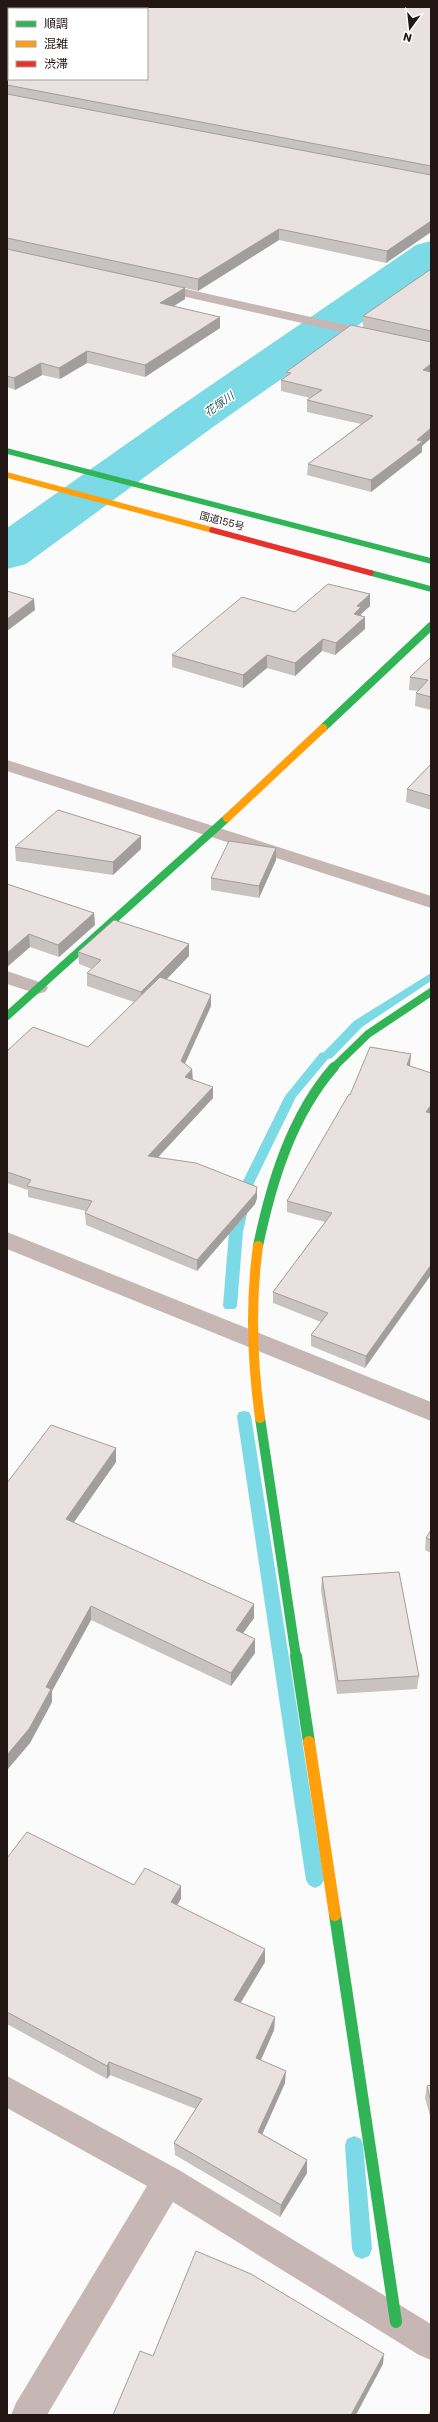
<svg xmlns="http://www.w3.org/2000/svg" width="438" height="2422" font-family="Poppins,'Noto Sans JP',sans-serif">
<style>
.lines{fill:none;stroke-linecap:round;stroke-linejoin:round}
.stream{fill:#7cd9e6;fill-rule:evenodd}
.river{fill:#7cd9e6;fill-rule:evenodd}
.path{stroke:#bfb5b4;stroke-width:3.5;stroke-dasharray:4 4;stroke-linecap:butt}
.street{fill:#c6b6b4;fill-rule:evenodd}
.fast-far3{stroke:#30b455;stroke-width:5.5}
.fast-far2{stroke:#30b455;stroke-width:8}
.fast-far1{stroke:#30b455;stroke-width:10}
.fast{stroke:#30b455;stroke-width:12}
.slow-far3{stroke:#ff9f0a;stroke-width:5.5}
.slow-far2{stroke:#ff9f0a;stroke-width:8}
.slow-far1{stroke:#ff9f0a;stroke-width:10}
.slow{stroke:#ff9f0a;stroke-width:12}
.jam{stroke:#e5322d;stroke-width:5.5}
.wall{fill:#c8c2c1}
.shaded-wall{fill:#a29e9d}
.building{fill:#e8e1e0;stroke:#a29e9d;fill-rule:evenodd}
.labels{text-anchor:middle;dominant-baseline:central;stroke-width:3;stroke-linejoin:round;paint-order:stroke}
.far-street-label{font-size:10px;fill:#221715;stroke:#fff}
.far-water-label{font-size:11px;font-style:italic;fill:#1f565e;stroke:#fff}
</style>
<rect width="100%" height="100%" fill="#fbfbfb"/>
<g class="lines">
<path class="stream" d="M431,973V981L362,1027L332,1058L328,1059L296,1097L254,1183L243,1232L237,1306L235,1309H225L223,1306L229,1232L242,1183L285,1096L320,1053L324,1052L354,1021Z
M244,1411L249,1412L251,1416L324,1880L321,1885L315,1888L309,1885L306,1880L237,1416L239,1412Z
M354,2136L361,2139L363,2145L372,2249L369,2256L362,2259L355,2256L352,2249L345,2145L347,2139Z"/>
<path class="river" d="M431,241V274L213,427L26,564L7,569V528L179,407L416,245Z"/>
<path class="path" d="M430,2415L431,2412"/>
<path class="street" d="M155,282L431,344V352L151,289L149,286L151,283Z
M7,760L431,896V908L7,771Z
M7,971L45,984L48,988L45,992L38,994L7,984Z
M7,1232L431,1402V1421L7,1249Z
M7,2076L179,2170L431,2324V2360L419,2355L173,2202L47,2415H11L16,2403L147,2186L7,2108Z"/>
<path class="fast-far3" d="M7,451L431,561
M371,573L431,589"/>
<path class="fast-far2" d="M323,728L431,626
M7,1016L227,818
M333,1068L368,1034L431,992"/>
<path class="fast-far1" d="M258,1246C271,1184 291,1116 334,1067
M260,1418L296,1657"/>
<path class="fast" d="M296,1656L309,1742
M335,1915L396,2322"/>
<path class="slow-far3" d="M7,475L212,530"/>
<path class="slow-far2" d="M227,818L323,728"/>
<path class="slow-far1" d="M258,1246C250,1304 252,1360 260,1418"/>
<path class="slow" d="M309,1742L335,1915"/>
<path class="jam" d="M212,530L371,573"/>
</g>
<path class="wall" d="M7,7H431V232L386,263L279,240L198,291L185,288V299L173,306L220,328L145,377L87,363L60,379L42,375L15,390L7,387Z
M431,269V438L422,446V452L371,492L307,475L308,464L361,424L307,412V400L310,398L281,391V380L286,376V372L363,327V316Z
M370,606L361,614L365,629L335,655L322,651L295,676L267,668L243,688L172,667V655L295,612Z
M431,657V710L415,706L416,693L418,691L409,690L410,677Z
M431,764V810L406,802L407,789Z
M141,836V849L113,875L16,861L15,847Z
M276,848V860L259,898L211,890V878Z
M7,884L94,913L95,925L59,957L30,947L7,967Z
M189,944V956L166,979L211,1006L185,1064L193,1080L213,1098L158,1157L257,1198L255,1204L197,1271L86,1225L85,1213L86,1211L28,1197V1190L7,1183V1051L88,1047L134,1002L87,986V973L92,969L79,964L78,952Z
M411,1054L365,1368L311,1346V1335L321,1322L273,1303V1292L325,1222L287,1212V1201L350,1095Z
M116,1448V1462L74,1522L254,1618L243,1633L255,1653L231,1686L91,1620L52,1691V1702L30,1743L7,1770V1483Z
M431,1530V1553L425,1550L426,1538Z
M322,1577L419,1676L417,1689L337,1694L321,1590Z
M7,1858L134,1885L181,1886V1899L177,1905L265,1962L241,2003L275,2017L274,2030L261,2060L285,2083L262,2134L307,2160V2173L280,2217L175,2155L174,2143L196,2109L110,2075L107,2079L7,2024Z
M431,2085V2119L425,2098L427,2086Z"/>
<path class="shaded-wall" d="M431,221V232L386,263L387,251Z
M279,229V240L198,291V279Z
M185,288V299L160,315V303Z
M220,317V328L145,377V365Z
M87,351V363L60,379L59,368Z
M41,363L42,375L15,390L14,378Z
M431,364V375L423,370Z
M431,428V438L422,446V452L371,492V480L417,440Z
M370,594V606L361,614L360,620L354,614L357,606Z
M34,599L35,610L7,631V619Z
M365,617V629L335,655L336,643Z
M323,639L322,651L295,676V663Z
M267,655V668L243,688V675Z
M141,836V849L113,875V862Z
M276,848V860L259,898V886Z
M94,913L95,925L59,957L58,945Z
M29,934L30,947L7,967V953Z
M189,944V956L142,1005L141,992Z
M211,995V1006L181,1072V1061Z
M411,1054L410,1066L406,1076L407,1065Z
M192,1069L193,1080L185,1077Z
M213,1087V1098L149,1167L148,1156Z
M431,1105V1115L426,1112Z
M257,1187V1198L255,1204L197,1271V1260Z
M431,1265V1275L365,1368L366,1356Z
M116,1448V1462L67,1532L66,1519Z
M254,1604V1618L236,1643V1630Z
M91,1606V1620L52,1691V1702L30,1743L7,1770V1755Z
M255,1639V1653L231,1686V1673Z
M181,1886V1899L171,1915V1902Z
M265,1949V1962L234,2013V2000Z
M275,2017L274,2030L256,2071V2058Z
M109,2062L110,2075L107,2079V2066Z
M286,2071L285,2083L258,2144V2132Z
M307,2160V2173L280,2217L281,2205Z
M384,2354L383,2364L356,2415H351Z"/>
<path class="building" d="M7,7H431V166L7,85ZM9,9H147V79H9Z
M7,94L431,175V221L387,251L279,229L198,279L7,238Z
M7,249L185,288L160,303L220,317L145,365L87,351L59,368L41,363L14,378L7,376Z
M431,269V331L363,316Z
M351,325L431,342V364L423,370L431,372V428L417,440L423,441L371,480L308,464L373,416L307,400L322,390L281,380L291,373L286,372Z
M328,584L370,594L357,606L361,607L354,614L365,617L336,643L323,639L295,663L267,655L243,675L172,655L242,597L295,612Z
M7,591L34,599L7,619Z
M431,657V697L416,693L428,680L410,677Z
M431,764V796L407,789Z
M58,810L141,836L113,862L15,847Z
M229,841L276,848L259,886L211,878Z
M7,884L94,913L58,945L29,934L7,953Z
M114,920L189,944L141,992L87,973L101,960L78,952Z
M160,977L211,995L181,1061L192,1069L185,1077L213,1087L148,1156L196,1163L257,1187L256,1193L197,1260L85,1213L92,1201L27,1186L31,1180L7,1172V1051L33,1027L88,1047Z
M370,1047L411,1054L407,1065L431,1073V1105L426,1112L431,1113V1265L366,1356L311,1335L328,1313L273,1292L332,1213L287,1201L349,1094L350,1095Z
M51,1425L116,1448L66,1519L254,1604L236,1630L255,1639L231,1673L91,1606L46,1687L51,1689L29,1729L7,1755V1483Z
M431,1530V1540L426,1538Z
M399,1572L419,1676L338,1681L322,1577Z
M27,1832L134,1885L145,1868L181,1886L171,1902L265,1949L234,2000L275,2017L256,2058L286,2071L258,2132L307,2160L281,2205L174,2143L202,2099L109,2062L107,2066L7,2012V1858Z
M431,2085V2102L427,2086Z
M196,2251L251,2274L384,2354L351,2415H113L140,2351L153,2356Z"/>
<g class="labels">
<g class="far-street-label">
<text transform="translate(222 521) rotate(15)">国道155号</text>
</g>
<g class="far-water-label">
<text transform="translate(219 404) rotate(-35)">花塚川</text>
</g>
</g>
<rect width="438" height="2422" fill="none" stroke="#221715" stroke-width="16"/>
<rect x="8" y="8" width="140" height="72" fill="#ffffff" stroke="#a7a2a1"/>
<rect x="16" y="21" width="20" height="6" fill="#30b455" stroke="#a7a2a1"/>
<text x="44" y="28" font-size="12" fill="#221715">順調</text>
<rect x="16" y="41" width="20" height="6" fill="#ff9f0a" stroke="#a7a2a1"/>
<text x="44" y="48" font-size="12" fill="#221715">混雑</text>
<rect x="16" y="61" width="20" height="6" fill="#e5322d" stroke="#a7a2a1"/>
<text x="44" y="68" font-size="12" fill="#221715">渋滞</text>
<g transform="translate(410 28) rotate(195)" stroke="#ffffff" stroke-width="3" paint-order="stroke">
<path d="M0-3L7 15L0 10L-7 15Z" fill="#221715"/>
<text y="-6" font-size="11" font-weight="bold" text-anchor="middle" fill="#221715">N</text>
</g>
</svg>
